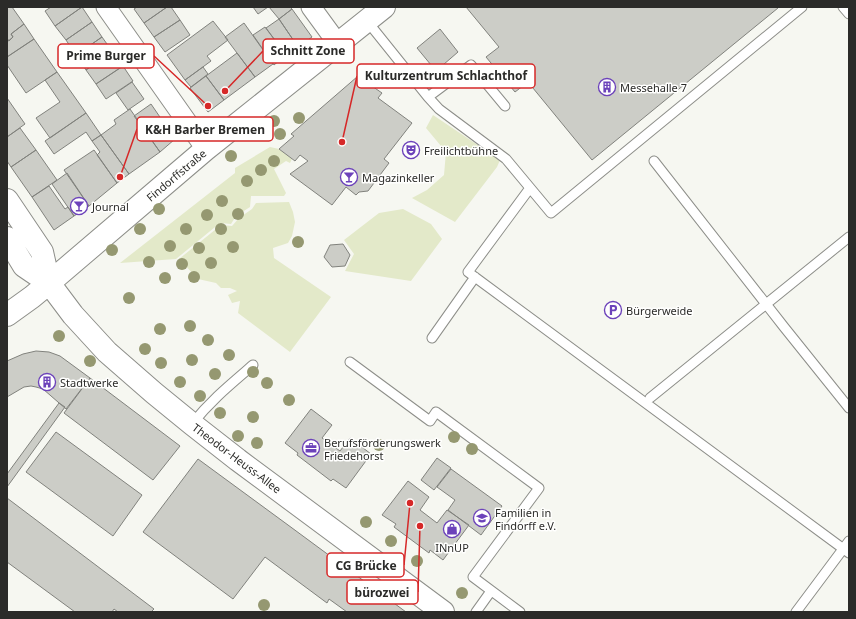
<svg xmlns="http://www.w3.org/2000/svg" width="856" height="619" font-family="'Noto Sans',sans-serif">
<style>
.green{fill:#e3e9c9}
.building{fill:#cccdc7;stroke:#81827d}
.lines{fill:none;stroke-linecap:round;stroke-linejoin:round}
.lane-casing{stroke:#8d8e89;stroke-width:11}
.street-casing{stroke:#8d8e89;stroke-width:21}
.secondary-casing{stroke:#8d8e89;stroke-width:24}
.lane{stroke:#fff;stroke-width:9}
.street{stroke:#fff;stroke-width:19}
.secondary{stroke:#fff;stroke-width:22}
.tree{fill:#959871}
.labels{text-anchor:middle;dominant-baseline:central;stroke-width:3;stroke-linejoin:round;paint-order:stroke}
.poi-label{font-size:11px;fill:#2b2b29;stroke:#fffffe;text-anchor:start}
.street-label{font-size:11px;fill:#2b2b29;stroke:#fffffe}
.leader{fill:none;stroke:#d62828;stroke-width:1.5}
.callout-dot{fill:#d62828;stroke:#fffffe;stroke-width:1.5}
.callout{fill:#fffffe;stroke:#d62828;stroke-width:1.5}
.callout-label{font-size:12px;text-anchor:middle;font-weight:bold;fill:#2b2b29}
</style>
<rect width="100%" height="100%" fill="#f6f7f1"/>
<path class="green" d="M433,115L500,160L497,167L455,222L412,198L427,190L444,175L446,152L426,128Z
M270,147L279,149L292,159L290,163L286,161L274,169L286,193L284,196H251L250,207L236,216L231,224L220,223L176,259L120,263L235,173V168Z
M289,202L293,212L295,222L292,236L288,243L273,248L274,258L331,297L290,352L238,313L240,301L232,303L228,295L237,291L230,288H221L216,283L198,279L179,259L221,225L232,226L239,218L252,209L256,203Z
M403,209L431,224L442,239L411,281L345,271L354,254L344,240L379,213Z"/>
<path class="building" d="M7,7H12L24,24L11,34L13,37L9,41L7,38Z
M51,7H82L55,26L45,11Z
M82,7L92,22L66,40L55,26Z
M137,7H167L144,23L134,9Z
M167,7H171L180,20L154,37L144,23Z
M253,7H268L258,14Z
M269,7H290L292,9L279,19Z
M466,7H777L778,8L592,160L528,82L515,92L486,57L499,47Z
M292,9L312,37L298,47L279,19Z
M279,19L298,47L286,55L266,28Z
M180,20L190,35L165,52L154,37Z
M213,21L228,40L207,56L211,61L185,80L167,55Z
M92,22L102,37L76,55L66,40Z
M244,23L273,64L255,77L225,37Z
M24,24L34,39L7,57V42L13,37L11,34Z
M265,27L286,55L274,65L253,35Z
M440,29L458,52L436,71L417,48Z
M102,37L112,51L86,70L76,55Z
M34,39L57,72L26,93L7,65V57Z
M112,51L123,66L96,84L86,70Z
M237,53L255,77L224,100L206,76Z
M123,66L133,81L106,99L96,84Z
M203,67L208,74L191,87L185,80Z
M365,70L374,77L369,84L382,93L378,98L412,123L384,159L389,163L368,191L359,192L356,195L346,187L332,205L290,174L308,161L300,155L295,161L279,149L294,136L291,134Z
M57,72L86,113L50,138L36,118L60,102L45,80Z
M206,76L224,100L208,112L190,88Z
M132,82L144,99L128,110L116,93Z
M7,98L25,124L7,137Z
M151,104L175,139L160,152L134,116Z
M130,109L160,152L129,174L101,135L116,124L114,120Z
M86,113L101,135L92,141L86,132L54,154L45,141Z
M20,128L36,150L11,167L7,161V137Z
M101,135L129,174L117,183L97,155L100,152L92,141Z
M36,150L57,180L32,197L11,167Z
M94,150L117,183L89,206L64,170Z
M67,173L89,206L74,216L52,184Z
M49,186L65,209L68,207L74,216L54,230L32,197Z
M343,244L350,255L345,266L332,267L324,257L330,245Z
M36,351L49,352L60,356L90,378L66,409L43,389L36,387L31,386L24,387L7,397V361L23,354Z
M90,378L180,446L153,480L64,413Z
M59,403L65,407L7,487V474Z
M311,409L332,425L322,438L340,451L350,438L371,454L346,488L333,479L331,481L297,455L298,453L285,443Z
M56,432L142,495L113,536L26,472Z
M437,458L451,468L434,490L421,480Z
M198,459L288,525L406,612H347L329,599L327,603L265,557L233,599L143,532Z
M451,469L502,506L481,535L448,510L455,500L437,487Z
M408,481L429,497L420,510L437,523L447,510L469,525L443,560L430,550L429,553L394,527L396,524L382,515Z
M7,498L154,609L151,612H118L114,609L112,612H75L7,562Z"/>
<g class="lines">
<g class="lane-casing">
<path id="lane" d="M843,7L849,14
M367,21L428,97L471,65L505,106
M428,97L439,109L506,159L551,213L802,7
M654,161L784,327L849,408
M530,188L468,272L849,553
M432,338L475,277
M350,362L430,421L436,412L539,488L473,577L520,612
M650,398L849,237
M192,424C211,400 231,384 253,365
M476,612L491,591
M796,612L849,541"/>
</g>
<g class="street-casing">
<path id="street" d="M106,7L206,149
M311,7L338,44"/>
</g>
<g class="secondary-casing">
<path id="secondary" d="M7,200L42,252L49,283
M7,238L24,266L49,283L73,315L107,352L154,393L192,424L238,460L443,612
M7,315L32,297L49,283L206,149L384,7"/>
</g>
<use href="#lane" class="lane"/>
<use href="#street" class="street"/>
<use href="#secondary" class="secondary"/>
</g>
<g class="tree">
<circle cx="299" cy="118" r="6"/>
<circle cx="274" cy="121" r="6"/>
<circle cx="280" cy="134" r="6"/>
<circle cx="231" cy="156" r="6"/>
<circle cx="274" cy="161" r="6"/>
<circle cx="261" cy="170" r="6"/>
<circle cx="247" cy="181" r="6"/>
<circle cx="222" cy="201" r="6"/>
<circle cx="159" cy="209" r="6"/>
<circle cx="238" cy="214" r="6"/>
<circle cx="207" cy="215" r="6"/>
<circle cx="140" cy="229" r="6"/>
<circle cx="186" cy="229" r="6"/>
<circle cx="221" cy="229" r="6"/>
<circle cx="298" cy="242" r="6"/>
<circle cx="170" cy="246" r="6"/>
<circle cx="233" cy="247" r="6"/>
<circle cx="199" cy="248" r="6"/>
<circle cx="112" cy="250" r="6"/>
<circle cx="149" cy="262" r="6"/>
<circle cx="211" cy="263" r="6"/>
<circle cx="182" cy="264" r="6"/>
<circle cx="194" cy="277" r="6"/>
<circle cx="165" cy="278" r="6"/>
<circle cx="129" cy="298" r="6"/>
<circle cx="190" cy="326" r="6"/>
<circle cx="160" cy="329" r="6"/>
<circle cx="59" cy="336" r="6"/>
<circle cx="208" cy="340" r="6"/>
<circle cx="145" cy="349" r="6"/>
<circle cx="229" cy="355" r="6"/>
<circle cx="192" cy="360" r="6"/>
<circle cx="90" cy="361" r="6"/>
<circle cx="161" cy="363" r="6"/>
<circle cx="253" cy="372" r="6"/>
<circle cx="215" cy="374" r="6"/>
<circle cx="180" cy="382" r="6"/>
<circle cx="267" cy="383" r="6"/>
<circle cx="200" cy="396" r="6"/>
<circle cx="289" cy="400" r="6"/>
<circle cx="220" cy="413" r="6"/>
<circle cx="253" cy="417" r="6"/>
<circle cx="238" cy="436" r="6"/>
<circle cx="454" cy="437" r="6"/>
<circle cx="257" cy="443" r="6"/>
<circle cx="379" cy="445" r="6"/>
<circle cx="472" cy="449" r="6"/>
<circle cx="366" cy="522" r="6"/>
<circle cx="391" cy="541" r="6"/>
<circle cx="417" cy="561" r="6"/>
<circle cx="462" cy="593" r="6"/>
<circle cx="264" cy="605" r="6"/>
</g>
<defs>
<g id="building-ring" transform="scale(0.9)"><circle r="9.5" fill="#fffffe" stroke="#6c42ba" stroke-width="1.5"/><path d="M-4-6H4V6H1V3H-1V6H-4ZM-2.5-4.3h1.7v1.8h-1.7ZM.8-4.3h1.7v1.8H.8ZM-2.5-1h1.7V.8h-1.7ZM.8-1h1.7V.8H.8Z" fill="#6c42ba"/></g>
<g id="theatre-ring" transform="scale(0.9)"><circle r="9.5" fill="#fffffe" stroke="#6c42ba" stroke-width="1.5"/><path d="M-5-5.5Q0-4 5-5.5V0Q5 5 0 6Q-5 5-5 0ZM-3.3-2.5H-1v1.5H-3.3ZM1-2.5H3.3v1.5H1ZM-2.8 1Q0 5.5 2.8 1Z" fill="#6c42ba"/></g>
<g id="bar-ring" transform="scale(0.9)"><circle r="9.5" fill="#fffffe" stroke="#6c42ba" stroke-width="1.5"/><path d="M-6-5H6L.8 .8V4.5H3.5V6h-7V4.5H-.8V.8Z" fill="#6c42ba"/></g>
<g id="parking-ring" transform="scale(0.9)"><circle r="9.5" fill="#fffffe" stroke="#6c42ba" stroke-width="1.5"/><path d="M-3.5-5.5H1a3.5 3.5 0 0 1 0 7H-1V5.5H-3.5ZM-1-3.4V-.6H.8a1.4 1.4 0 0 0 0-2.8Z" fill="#6c42ba"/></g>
<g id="office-ring" transform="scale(0.9)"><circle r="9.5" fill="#fffffe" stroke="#6c42ba" stroke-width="1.5"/><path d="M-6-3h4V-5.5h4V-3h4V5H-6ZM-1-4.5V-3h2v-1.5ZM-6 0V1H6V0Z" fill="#6c42ba"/></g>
<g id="school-ring" transform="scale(0.9)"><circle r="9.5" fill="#fffffe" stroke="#6c42ba" stroke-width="1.5"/><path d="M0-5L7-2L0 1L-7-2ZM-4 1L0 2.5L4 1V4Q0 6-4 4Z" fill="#6c42ba"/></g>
<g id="shop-ring" transform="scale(0.9)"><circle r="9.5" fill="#fffffe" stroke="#6c42ba" stroke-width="1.5"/><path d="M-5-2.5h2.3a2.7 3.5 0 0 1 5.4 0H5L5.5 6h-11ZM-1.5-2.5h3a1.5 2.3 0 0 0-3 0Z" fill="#6c42ba"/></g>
</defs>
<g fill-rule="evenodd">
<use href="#building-ring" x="607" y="87"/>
<use href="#theatre-ring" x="411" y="150"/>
<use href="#bar-ring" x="349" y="177"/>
<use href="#bar-ring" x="79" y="206"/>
<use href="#parking-ring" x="613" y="310"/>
<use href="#building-ring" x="47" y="382"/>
<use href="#office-ring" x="311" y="448"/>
<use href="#school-ring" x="482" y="518"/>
<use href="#shop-ring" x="452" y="529"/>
</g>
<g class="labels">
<g class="poi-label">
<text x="620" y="87">Messehalle 7</text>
<text x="424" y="150">Freilichtbühne</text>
<text x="362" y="177">Magazinkeller</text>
<text x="92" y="206">Journal</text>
<text x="626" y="310">Bürgerweide</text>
<text x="60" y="382">Stadtwerke</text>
<text x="324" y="442">Berufsförderungswerk<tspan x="324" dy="13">Friedehorst</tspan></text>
<text x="495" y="512">Familien in<tspan x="495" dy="13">Findorff e.V.</tspan></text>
<text x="452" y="547" text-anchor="middle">INnUP</text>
</g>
<g class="street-label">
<text transform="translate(176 175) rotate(-40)">Findorffstraße</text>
<text transform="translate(237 458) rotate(37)">Theodor-Heuss-Allee</text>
</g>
</g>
<path class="leader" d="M225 91L263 51M208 106L154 56M342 142L357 76M120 177L137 129M410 503L404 565M420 526L418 592"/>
<g class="callout-dot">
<circle cx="225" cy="91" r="4"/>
<circle cx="208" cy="106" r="4"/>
<circle cx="342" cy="142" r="4"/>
<circle cx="120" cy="177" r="4"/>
<circle cx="410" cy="503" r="4"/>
<circle cx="420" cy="526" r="4"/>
</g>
<g class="callout">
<rect x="263" y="39" width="91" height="24" rx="4"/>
<rect x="58" y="44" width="96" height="24" rx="4"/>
<rect x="357" y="64" width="178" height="24" rx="4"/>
<rect x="137" y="117" width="136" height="24" rx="4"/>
<rect x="327" y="553" width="77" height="24" rx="4"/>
<rect x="347" y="580" width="71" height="24" rx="4"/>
</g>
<g class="callout-label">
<text x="308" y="55">Schnitt Zone</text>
<text x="106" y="60">Prime Burger</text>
<text x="446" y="80">Kulturzentrum Schlachthof</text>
<text x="205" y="134">K&amp;H Barber Bremen</text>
<text x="366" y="570">CG Brücke</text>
<text x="382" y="597">bürozwei</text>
</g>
<rect width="856" height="619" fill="none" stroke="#2b2b29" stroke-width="16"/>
</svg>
